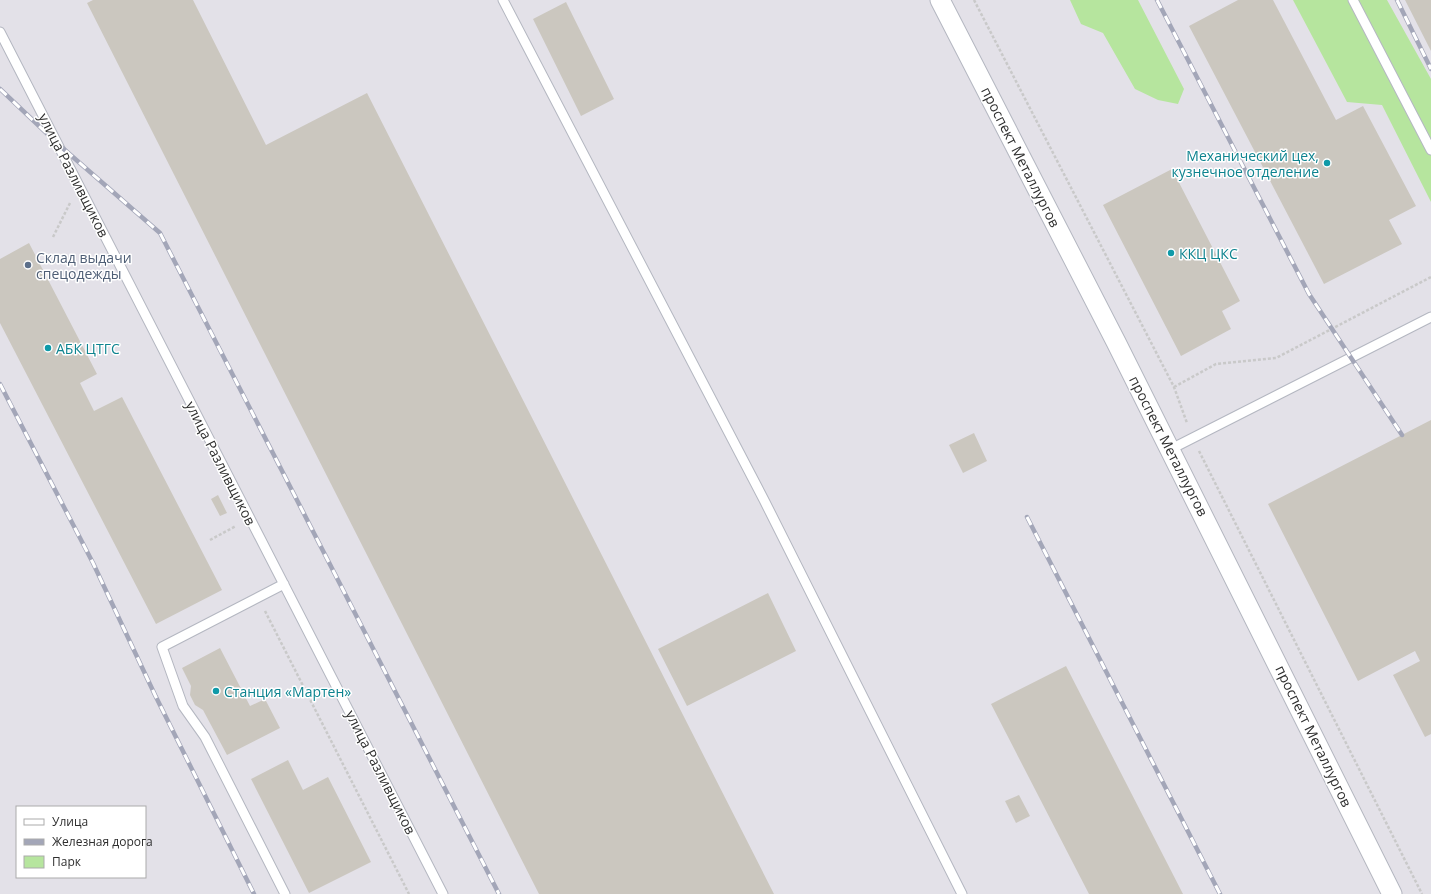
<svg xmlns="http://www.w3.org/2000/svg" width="1431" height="894" font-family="'Open Sans',sans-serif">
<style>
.industrial{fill:#e3e1e8;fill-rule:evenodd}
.green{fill:#b6e59e}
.building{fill:#cbc7bf}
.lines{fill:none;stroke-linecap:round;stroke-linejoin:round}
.lane-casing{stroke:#b4b7c1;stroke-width:11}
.street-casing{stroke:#b4b7c1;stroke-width:21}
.path{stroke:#c9c9c9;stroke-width:2.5;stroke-dasharray:3 2;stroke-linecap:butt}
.lane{stroke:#fff;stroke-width:9}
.street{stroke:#fff;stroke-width:19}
.rail-casing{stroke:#a3a6b8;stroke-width:4.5}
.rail{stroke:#fff;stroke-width:3;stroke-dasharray:9;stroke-linecap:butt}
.culture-dot{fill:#0f9aa8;stroke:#fff;stroke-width:1.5}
.service-dot{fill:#5c6f8a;stroke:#fff;stroke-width:1.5}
.labels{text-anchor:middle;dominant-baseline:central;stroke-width:3;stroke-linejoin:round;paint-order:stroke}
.culture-label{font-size:14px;fill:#0d838f;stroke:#fff;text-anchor:start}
.street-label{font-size:14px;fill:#2e2e2e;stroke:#fff}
.service-label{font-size:14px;fill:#4e5e75;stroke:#fff;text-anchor:start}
</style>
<rect width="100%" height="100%" fill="#efe9e1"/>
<path class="industrial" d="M0,0H1431V894H0ZM17,807H145V877H17Z"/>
<path class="green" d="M1070,0H1138L1184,89L1178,104L1158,100L1135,89L1103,33L1081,24Z
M1293,0H1387L1431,79V202L1382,105L1347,102Z"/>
<path class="building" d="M93,0H193L266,145L367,93L774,894H539L87,3Z
M1238,0H1273L1336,120L1363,106L1416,206L1389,220L1402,244L1324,284L1189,26Z
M1405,0H1431V51Z
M566,2L614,99L581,116L533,19Z
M1172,169L1240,301L1222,311L1231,329L1181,356L1103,205Z
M29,243L97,374L80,383L94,411L122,397L222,590L156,624L0,323V259Z
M1431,420V734L1425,737L1393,675L1420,661L1415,651L1358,681L1268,504Z
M974,433L987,461L963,473L949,445Z
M218,495L227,513L220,516L211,499Z
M768,593L796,651L687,706L658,649Z
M220,648L250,706L265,699L280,728L227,755L203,710L195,705L190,695L191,686L182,668Z
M1066,666L1183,894H1089L991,704Z
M288,760L303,790L328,777L371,862L309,893L251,779Z
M1019,795L1030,816L1016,823L1005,801Z"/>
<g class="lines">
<g class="lane-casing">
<path id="lane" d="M503,0L764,500L962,894
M1353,0L1431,150
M0,32L443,894
M1171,449L1431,317
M284,584L162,647L183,706L205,737L285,894"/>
</g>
<g class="street-casing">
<path id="street" d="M940,0L1116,342L1392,894"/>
</g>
<path class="path" d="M974,0L1174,387L1187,423
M53,237L70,203
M1174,387L1216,364L1276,358L1431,277
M1199,451L1422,894
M210,540L236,526
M265,611L409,894"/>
<use href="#lane" class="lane"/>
<use href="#street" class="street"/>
<g class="rail-casing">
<path id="rail" d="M1157,0L1309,294L1402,435
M1397,0L1431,69
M0,89L58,144L160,233L499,894
M0,384L93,563L155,695L254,894
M1027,517L1220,894"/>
</g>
<use href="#rail" class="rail"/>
</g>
<g class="culture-dot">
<circle cx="1327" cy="163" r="4"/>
<circle cx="1171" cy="253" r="4"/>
<circle cx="48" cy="348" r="4"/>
<circle cx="216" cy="691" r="4"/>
</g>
<circle class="service-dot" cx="28" cy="265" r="4"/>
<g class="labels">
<g class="culture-label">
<text x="1319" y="155" text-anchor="end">Механический цех,<tspan x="1319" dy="16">кузнечное отделение</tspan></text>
<text x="1179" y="253">ККЦ ЦКС</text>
<text x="56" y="348">АБК ЦТГС</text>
<text x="224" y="691">Станция «Мартен»</text>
</g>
<g class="street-label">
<text transform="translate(1021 157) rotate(63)">проспект Металлургов</text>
<text transform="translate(74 175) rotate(63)">улица Разливщиков</text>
<text transform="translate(1169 446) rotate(63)">проспект Металлургов</text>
<text transform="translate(221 463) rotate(63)">улица Разливщиков</text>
<text transform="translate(1314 736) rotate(64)">проспект Металлургов</text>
<text transform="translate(381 772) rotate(63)">улица Разливщиков</text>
</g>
<g class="service-label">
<text x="36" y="257">Склад выдачи<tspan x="36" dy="16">спецодежды</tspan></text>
</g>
</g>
<rect x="16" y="806" width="130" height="72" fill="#ffffff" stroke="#ababab"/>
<rect x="24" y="819" width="20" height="6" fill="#ffffff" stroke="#ababab"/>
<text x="52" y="826" font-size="12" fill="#2e2e2e">Улица</text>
<rect x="24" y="839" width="20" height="6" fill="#a3a6b8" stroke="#ababab"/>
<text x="52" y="846" font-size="12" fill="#2e2e2e">Железная дорога</text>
<rect x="24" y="856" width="20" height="12" fill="#b6e59e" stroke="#ababab"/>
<text x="52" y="866" font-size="12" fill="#2e2e2e">Парк</text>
</svg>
